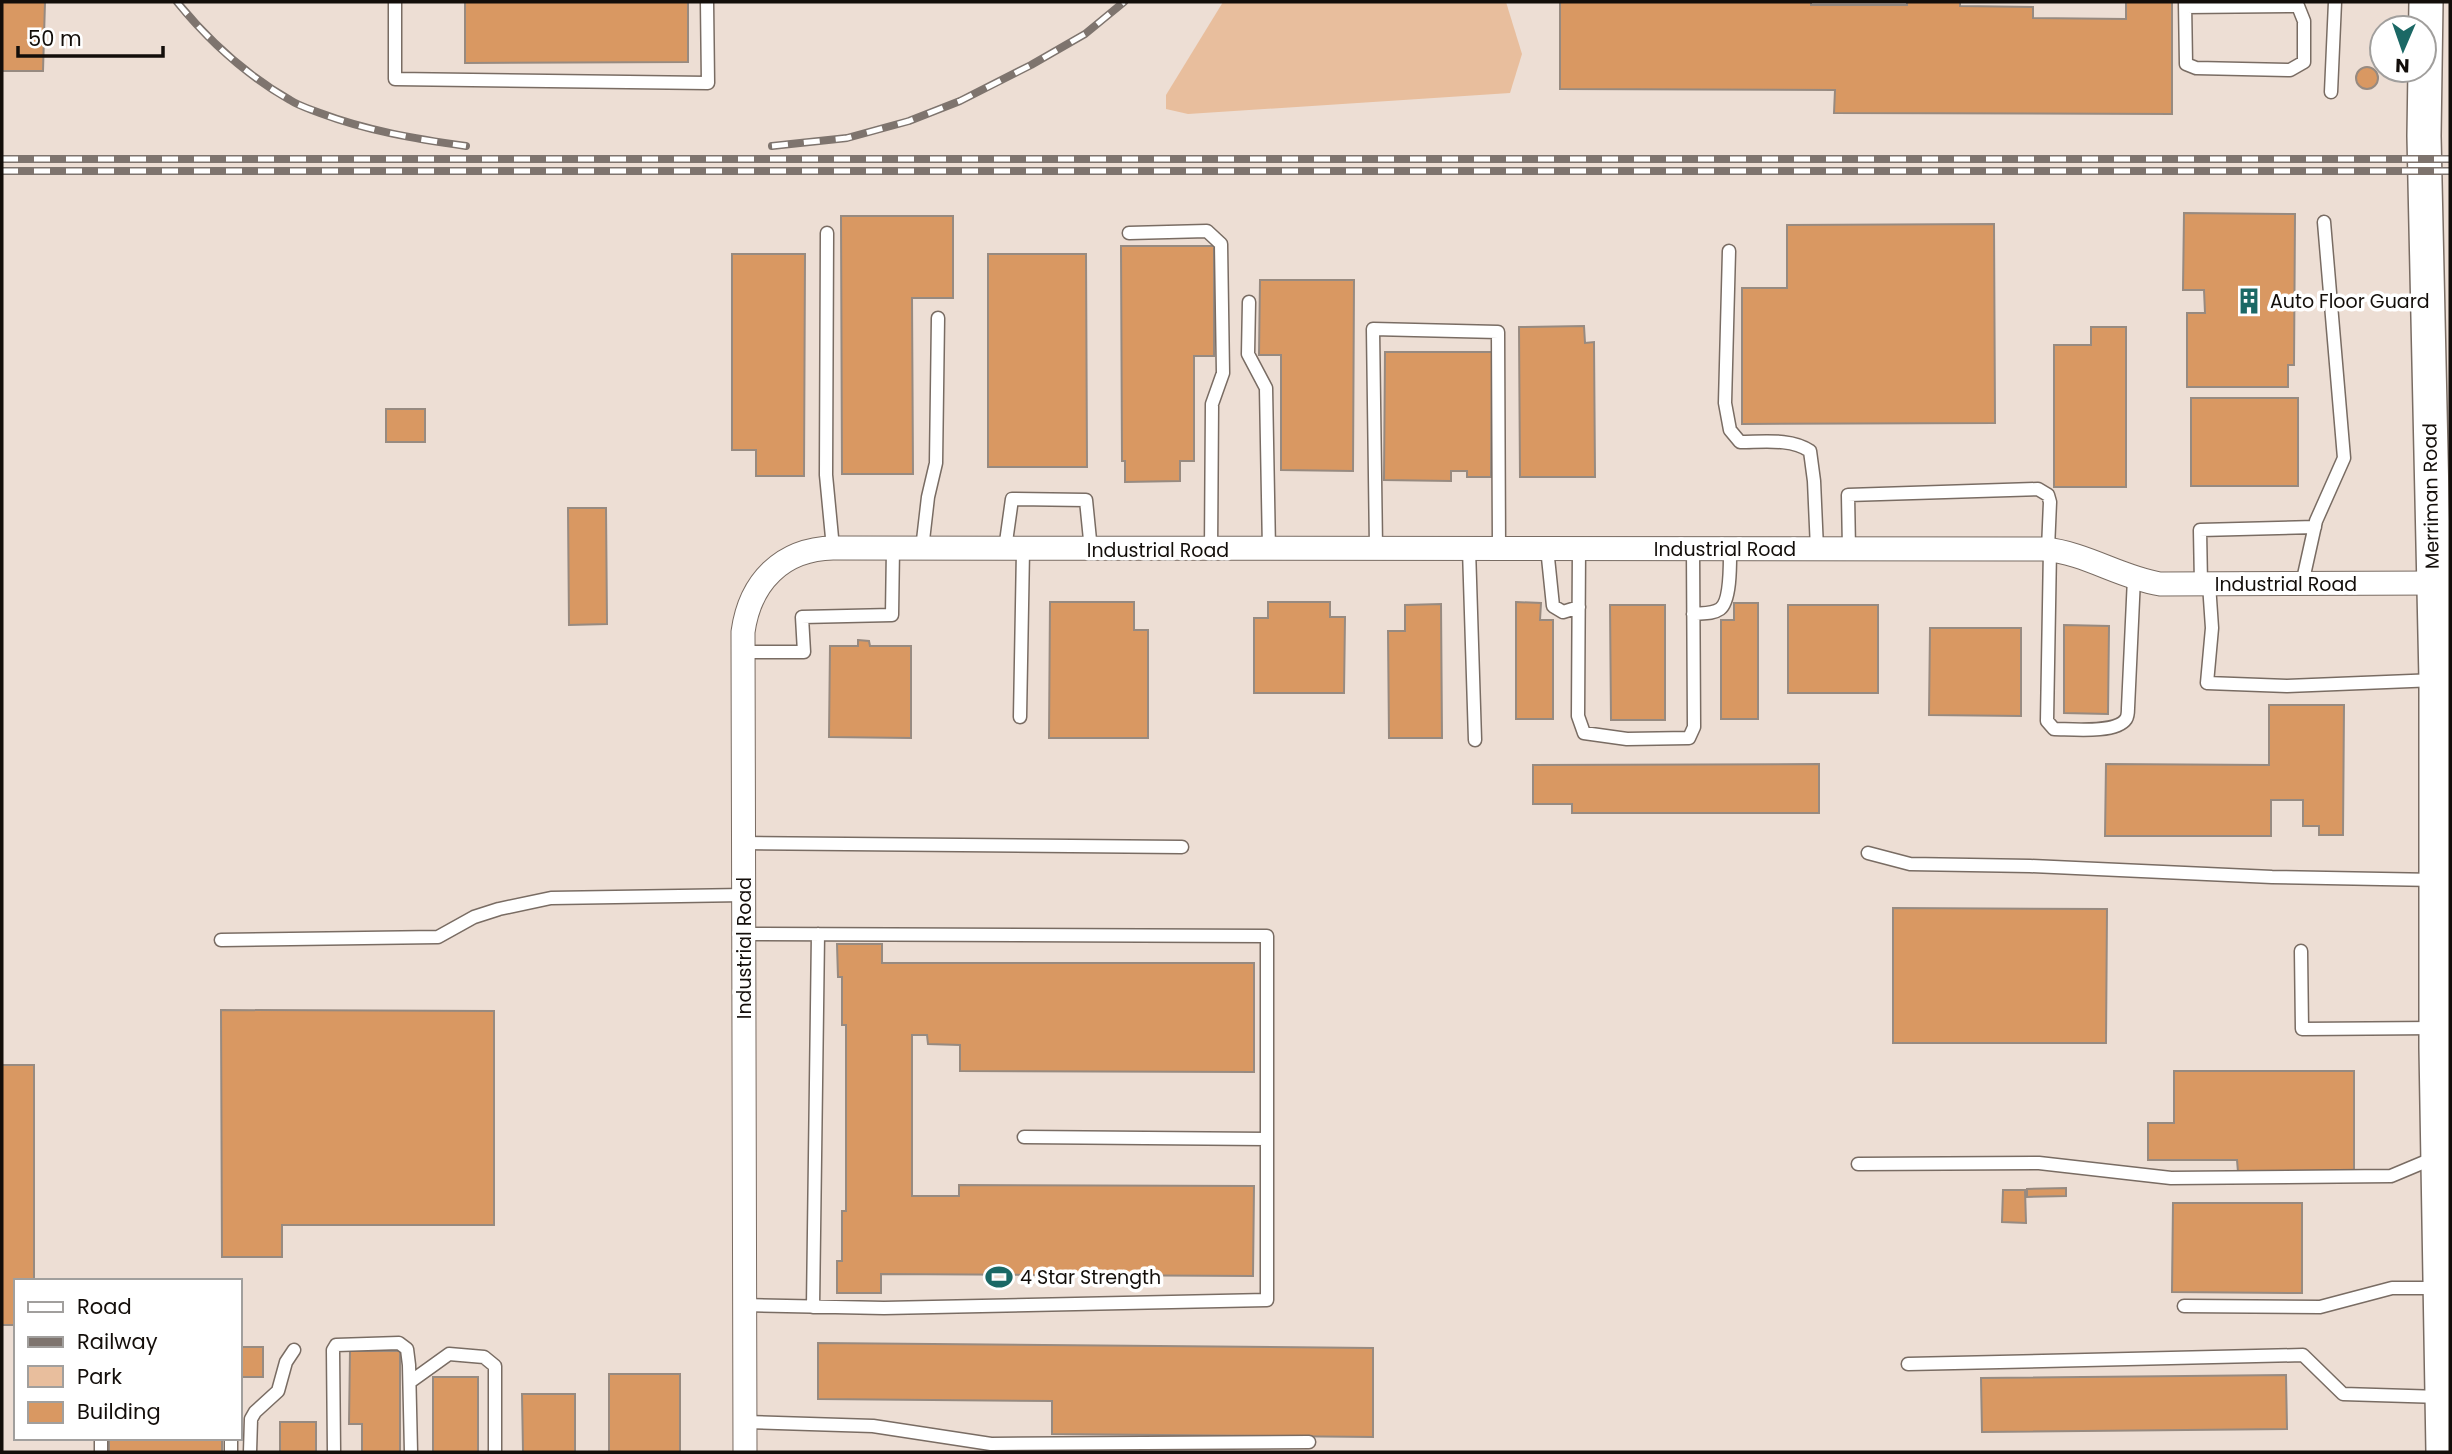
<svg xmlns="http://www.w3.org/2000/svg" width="2452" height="1454" font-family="Poppins,sans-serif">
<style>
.green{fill:#e8be9d}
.building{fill:#d99862;stroke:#978a80;stroke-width:2}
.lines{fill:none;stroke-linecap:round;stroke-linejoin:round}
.service-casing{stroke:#796c63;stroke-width:15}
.minor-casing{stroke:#796c63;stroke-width:25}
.secondary-casing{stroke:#796c63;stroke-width:36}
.service{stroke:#fff;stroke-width:12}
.minor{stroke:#fff;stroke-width:23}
.secondary{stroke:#fff;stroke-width:33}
.rail-casing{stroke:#7e746e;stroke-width:8}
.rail{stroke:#fff;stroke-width:5;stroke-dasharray:16;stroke-linecap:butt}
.labels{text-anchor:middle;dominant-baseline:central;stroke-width:7;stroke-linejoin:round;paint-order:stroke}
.poi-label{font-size:19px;fill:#130e0a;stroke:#fff;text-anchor:start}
.street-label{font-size:19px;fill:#130e0a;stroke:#fff}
</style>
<rect width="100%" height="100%" fill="#edded4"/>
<path class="green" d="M1223,2H1506L1522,54L1510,93L1188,114L1166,109V95Z"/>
<path class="building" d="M2,2H45L43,71H2Z
M465,2H688V62L465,63Z
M1560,2H1811V5H1907V2H1960V6L2033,7V18L2126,19V2H2172V114L1834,113L1835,90L1560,89Z
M2356 78a11 11 0 1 1 22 0a11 11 0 1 1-22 0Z
M2184,213L2295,214L2294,365H2288V387H2187V313H2205L2204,290H2183Z
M841,216H953V298H912L913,474H842Z
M1994,224L1995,423L1742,424V288H1787V225Z
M1121,246H1214V356H1194V461H1180V481L1125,482V461H1122Z
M732,254H805L804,476H756V450H732Z
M988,254H1086L1087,467H988Z
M1260,280H1354L1353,471L1281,470V355H1259Z
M1584,326L1585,343L1594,342L1595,477H1520L1519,327Z
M2091,327H2126V487H2054V345H2091Z
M1385,352H1492L1491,477H1467V471H1451V481L1384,480Z
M2191,398H2298V486H2191Z
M386,409H425V442H386Z
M568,508H606L607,624L569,625Z
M1050,602H1134V630H1148V738H1049Z
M1268,602H1330V617H1345L1344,693H1254V618H1268Z
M1516,602L1541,603L1540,620H1553V719H1516Z
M1734,603H1758V719H1721V620H1734Z
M1441,604L1442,738H1389L1388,631H1405V605Z
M1610,605H1665V720H1611Z
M1788,605H1878V693H1788Z
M2064,625L2109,626L2108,714L2064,713Z
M1930,628H2021V716L1929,715Z
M858,640L869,641L870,646H911V738L829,737L830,646H858Z
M2269,705H2344L2343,835H2319V826H2303V800H2271V836H2105L2106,764L2269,765Z
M1819,764V813H1572V804H1533V765Z
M1893,908L2107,909L2106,1043H1893Z
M837,944H882V963H1254V1072L960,1071V1045L928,1044L927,1035H912V1196H959V1185L1254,1186L1253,1276L881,1274V1293H837V1261H842V1211H846V1025H842V977H838Z
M221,1010L494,1011V1225H282V1257H222Z
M2,1065H34V1281H16V1325H2Z
M2174,1071H2354V1172H2238L2237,1160H2148V1123H2174Z
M2066,1188V1196L2027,1197V1189Z
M2003,1190H2025L2026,1223L2002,1222Z
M2173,1203H2302V1293L2172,1292Z
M818,1343L1373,1348V1437L1052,1434V1401L818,1399Z
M242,1347H263V1377H242Z
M350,1351H400V1452H362V1424H349Z
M609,1374H680V1452H609Z
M2286,1375L2287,1429L1982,1432L1981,1378Z
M433,1377H478V1452H433Z
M522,1394H575V1452H523Z
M280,1422H316V1452H280Z
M109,1438H222V1452H109Z"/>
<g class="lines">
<g class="service-casing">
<path id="service" d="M395,2V79L708,83L707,2
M2185,2L2186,64L2196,68L2290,70L2304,62V21L2298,6L2185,7
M2331,92L2335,2
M827,233L826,475L833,548
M1129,233L1207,231L1221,244L1223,373L1212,404L1211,551
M1729,251L1725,403L1730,430L1740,442C1763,442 1791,438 1810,451L1814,481L1817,549
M1249,302L1248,354L1266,388L1269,550
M1376,548L1373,329L1498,332L1499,548
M1547,548L1553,606L1563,612L1579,607
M1579,548L1578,716L1584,733L1627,739L1689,738L1694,727L1693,549
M922,549L928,497L936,463L938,318
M1005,549L1012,499L1086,500L1091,550
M1469,549L1475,740
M1849,549L1848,495L2038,489L2048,495L2050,502L2048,549
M2050,549L2047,721L2054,729C2070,729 2116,734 2126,719C2128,716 2128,712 2128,708L2134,578
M2201,584L2200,530L2315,527
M2209,584L2212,628L2207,683L2287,686L2436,680
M2302,584L2316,521L2344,458L2324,222
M1693,614C1702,613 1713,614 1720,609C1731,601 1730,562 1730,549
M743,652H804L802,617L892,615L893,548
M1020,717L1023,550
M743,843L1182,847
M1868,853L1910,864L2030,866L2272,877L2436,880
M744,934L1267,936V1300L884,1308L744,1305
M221,940L438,937L474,917L499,909L551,898L744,895
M2301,951L2302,1029L2436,1028
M1024,1137L1267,1139
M1858,1164L2039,1163L2171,1178L2391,1176L2434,1158
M2184,1306L2320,1307L2392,1288H2440
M813,1307L818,934
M1908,1364L2303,1355L2343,1394L2441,1397
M410,1382L449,1354L484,1357L495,1366V1452
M745,1422L873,1426L991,1444L1309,1442
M101,1452V1438
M231,1452V1438
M250,1452L251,1419L255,1412L278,1391L286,1362L294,1350
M334,1452L333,1350L336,1345L399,1343L407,1349L409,1365L411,1452"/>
</g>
<g class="minor-casing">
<path id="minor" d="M745,1452L743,632C750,582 782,549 833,548C1237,551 1641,549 2044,549C2086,553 2119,577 2160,584L2447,583"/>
</g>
<g class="secondary-casing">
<path id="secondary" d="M2426,2L2424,136L2436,680V1048L2443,1452"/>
</g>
<use href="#service" class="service"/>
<use href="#minor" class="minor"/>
<use href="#secondary" class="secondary"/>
<g class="rail-casing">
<path id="rail" d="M177,2C209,41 246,75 290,100C299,106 310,109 320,113C368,131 416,139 466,146
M772,146L847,138L909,121L960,101L1031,65L1085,34L1124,2
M2,159H2450
M2,171H2450"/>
</g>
<use href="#rail" class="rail"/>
</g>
<defs>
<g id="building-bare" transform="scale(2.1)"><path d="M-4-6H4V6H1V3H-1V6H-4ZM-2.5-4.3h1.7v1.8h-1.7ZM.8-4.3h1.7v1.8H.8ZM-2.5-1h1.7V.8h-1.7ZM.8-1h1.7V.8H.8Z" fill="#1b6865" stroke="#fff" stroke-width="2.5" paint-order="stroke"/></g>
<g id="stadium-bare" transform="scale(2.1)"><path d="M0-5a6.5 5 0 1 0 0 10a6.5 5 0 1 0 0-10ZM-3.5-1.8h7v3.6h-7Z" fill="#1b6865" stroke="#fff" stroke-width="2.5" paint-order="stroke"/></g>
</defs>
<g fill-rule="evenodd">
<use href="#building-bare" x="2249" y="301"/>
<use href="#stadium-bare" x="999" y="1277"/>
</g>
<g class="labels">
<g class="poi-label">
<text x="2270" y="301">Auto Floor Guard</text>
<text x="1020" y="1277">4 Star Strength</text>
</g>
<g class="street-label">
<text transform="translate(2431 496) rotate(-91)">Merriman Road</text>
<text x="1725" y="549">Industrial Road</text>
<text x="1158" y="550">Industrial Road</text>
<text x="2286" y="584">Industrial Road</text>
<text transform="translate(744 948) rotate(-90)">Industrial Road</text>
</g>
</g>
<rect width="2452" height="1454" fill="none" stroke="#130e0a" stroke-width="7"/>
<rect x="14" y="1279" width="228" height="161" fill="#ffffff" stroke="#a19f9d" stroke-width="2"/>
<rect x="28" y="1302" width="35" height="10" fill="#ffffff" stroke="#a19f9d" stroke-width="2"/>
<text x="77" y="1314" font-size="21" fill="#130e0a">Road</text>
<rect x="28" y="1337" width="35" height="10" fill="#7e746e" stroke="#a19f9d" stroke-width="2"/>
<text x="77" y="1349" font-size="21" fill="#130e0a">Railway</text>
<rect x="28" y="1366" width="35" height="21" fill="#e8be9d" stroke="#a19f9d" stroke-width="2"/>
<text x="77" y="1384" font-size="21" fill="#130e0a">Park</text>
<rect x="28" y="1402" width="35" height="21" fill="#d99862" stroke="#a19f9d" stroke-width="2"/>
<text x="77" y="1419" font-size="21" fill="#130e0a">Building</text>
<g transform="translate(2403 49) rotate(182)"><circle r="33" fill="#ffffff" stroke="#a19f9d" stroke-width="2"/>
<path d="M0-5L12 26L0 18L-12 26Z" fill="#1b6865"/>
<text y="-10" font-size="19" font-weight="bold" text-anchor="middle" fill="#130e0a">N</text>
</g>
<path d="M18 46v10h145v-10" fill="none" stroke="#130e0a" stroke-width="3.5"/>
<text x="28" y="46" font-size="21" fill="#130e0a" stroke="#ffffff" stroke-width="5" paint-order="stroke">50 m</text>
</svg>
